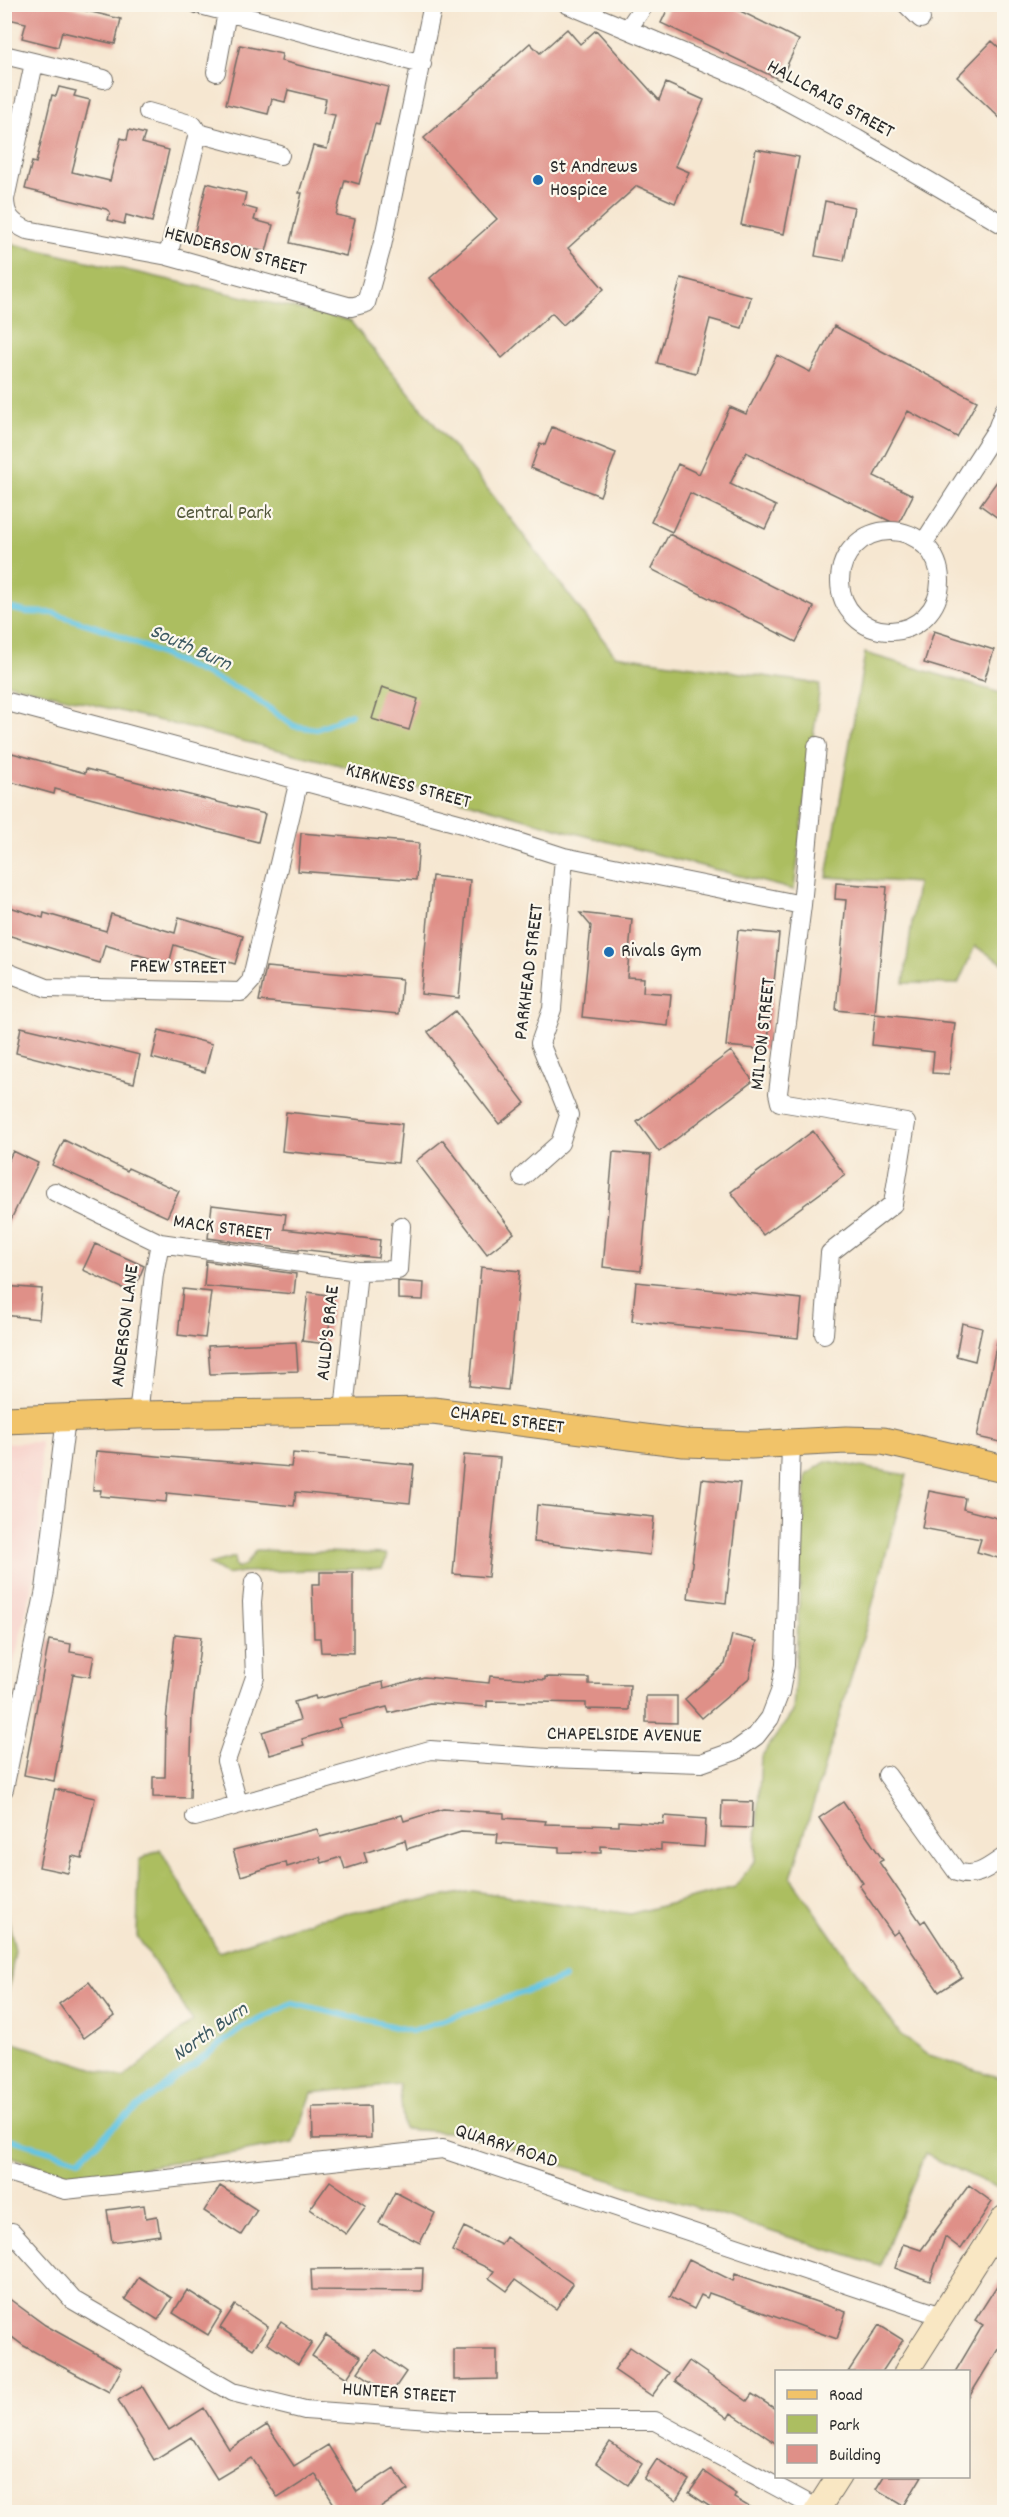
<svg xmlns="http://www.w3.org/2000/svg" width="1009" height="2517" font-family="Dekko,sans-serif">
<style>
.built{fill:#f7d0c9}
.green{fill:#acbe61;stroke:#6c7446;stroke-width:1.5}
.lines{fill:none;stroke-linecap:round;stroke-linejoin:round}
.stream{stroke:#64c5e3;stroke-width:6}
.building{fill:#df9088}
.street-casing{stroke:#726d65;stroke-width:20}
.secondary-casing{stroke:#726d65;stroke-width:26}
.primary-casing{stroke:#726d65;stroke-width:29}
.street{stroke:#fff;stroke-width:18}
.secondary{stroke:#f9e7c3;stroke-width:24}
.primary{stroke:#f1c369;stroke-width:27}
.poi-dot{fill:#1f6fb2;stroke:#fbf7ec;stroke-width:2}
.labels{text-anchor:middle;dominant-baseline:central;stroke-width:4.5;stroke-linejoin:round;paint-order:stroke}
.street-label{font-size:20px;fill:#2b2b2b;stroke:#fbf7ec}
.poi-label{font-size:20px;fill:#2b2b2b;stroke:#fbf7ec;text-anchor:start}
.park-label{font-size:20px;fill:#52573b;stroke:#fbf7ec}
.water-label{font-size:21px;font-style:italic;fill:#3c5962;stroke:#fbf7ec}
</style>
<rect width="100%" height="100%" fill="#fbf7ec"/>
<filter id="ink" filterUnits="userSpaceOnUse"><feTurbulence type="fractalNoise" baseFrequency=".0167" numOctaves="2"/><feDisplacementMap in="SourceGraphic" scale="12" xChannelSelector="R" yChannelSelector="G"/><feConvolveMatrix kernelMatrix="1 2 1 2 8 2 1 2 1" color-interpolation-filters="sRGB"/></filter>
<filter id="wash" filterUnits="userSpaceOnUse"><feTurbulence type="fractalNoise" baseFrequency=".008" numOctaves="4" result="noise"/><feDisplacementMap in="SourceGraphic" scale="24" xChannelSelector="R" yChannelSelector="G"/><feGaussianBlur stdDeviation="1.35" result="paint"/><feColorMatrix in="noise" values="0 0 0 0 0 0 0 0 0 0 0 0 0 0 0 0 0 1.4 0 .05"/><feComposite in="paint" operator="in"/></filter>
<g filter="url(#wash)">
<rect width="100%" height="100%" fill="#f6e7d1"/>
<path class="built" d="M41,1442L39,1557L5,1700V1443Z"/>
<path class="green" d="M4,242L350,321L494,497L615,655L820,684L794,890L567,831L336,764L5,683Z
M865,653L1004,694V964L975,946L958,984L904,983L917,883L827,877Z
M827,1461L907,1475L868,1621L791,1878L900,2034L926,2054L1004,2079V2186L1002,2190L925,2154L880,2266L461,2133L404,2129L399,2084L312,2093L294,2143L73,2179L5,2154V2040L123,2078L193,2021L137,1936L139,1860L160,1849L219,1952L316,1919L473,1891L630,1914L735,1887L755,1860L761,1757L793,1712L806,1475Z
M256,1550L386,1554L387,1558L382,1568L242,1572L226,1575L209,1564L235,1557V1565L238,1568L245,1565Z
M5,1906L15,1950L5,2011Z"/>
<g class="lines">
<path class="stream" d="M4,607L26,612L53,613L109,631L246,692L294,726L317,729L351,714
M4,2137L79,2160L121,2120L242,2028L292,2003L412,2031L564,1978"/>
</g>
<g id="blocks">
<path class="building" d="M4,4H58L121,19L115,44L62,32L58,47L22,38L26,23L4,18Z
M670,4H726L799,40L780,80L661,23Z
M567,29L580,44L596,30L659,100L666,83L704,100L675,166L689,172L675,203L637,186L568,248L604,289L563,325L552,313L502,358L430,278L497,219L424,138L530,43L540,53Z
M992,41L1005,53V123L957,77Z
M240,45L282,54L281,61L388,87L379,125L375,124L359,184L345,180L336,215L355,219L346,256L290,243L302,193H299L313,146L327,149L335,115L323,113L326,99L288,90L285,102L272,99L268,114L226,104Z
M59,87L76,91L74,96L90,100L72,172L110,181L121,138L127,140L129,130L145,134L142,143L169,150L152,222L126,215L124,224L108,220L110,212L106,209L25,189L32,162L36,163L52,95L56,96Z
M756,149L799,157L784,234L741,225Z
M207,183L246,193L243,206L257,210L254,220L273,225L266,252L235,244L234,249L193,239Z
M825,201L854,207L844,261L815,256Z
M681,278L751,297L742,328L710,319L696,373L657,363Z
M834,326L977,401L957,437L908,411L874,476L913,495L898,525L746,452L730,484L776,506L765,529L690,493L672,532L651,522L678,464L699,474L730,407L746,414L777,355L810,372Z
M552,427L616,453L600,496L531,468L540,443L545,445Z
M1005,470V523L980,505Z
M669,534L814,607L796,642L651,569Z
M934,631L994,650L984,681L924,663Z
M382,687L418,699L409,730L372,719Z
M12,753L85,773L86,769L265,814L258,842L55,789L54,794L4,780Z
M301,833L419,843L416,880L298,871Z
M432,876L470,880L459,998L421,994Z
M836,883L887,887L875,1014L836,1010L846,900L835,899Z
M4,905L43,918L44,913L106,931L111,914L175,933L179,917L243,936L235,964L174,945L169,964L105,945L100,963L4,934Z
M580,913L632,919L627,977L644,978L643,992L671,994L668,1026L582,1017L591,926Z
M738,930L779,934L767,1050L726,1046Z
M266,967L402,979L399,1014L259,1001Z
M455,1011L525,1103L499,1124L428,1032Z
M875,1014L955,1023L949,1074L932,1073L934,1052L872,1045Z
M21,1027L140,1055L134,1083L16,1053Z
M159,1030L212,1044L205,1072L152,1058Z
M731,1051L753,1081L659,1152L637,1122Z
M286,1112L402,1124L398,1163L282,1151Z
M813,1131L845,1175L763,1235L731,1192Z
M64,1140L127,1171L128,1168L179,1191L167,1217L52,1165Z
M443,1140L514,1233L487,1254L416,1161Z
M13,1151L38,1163L4,1234V1169Z
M613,1152L651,1155L641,1271L603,1267Z
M212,1205L286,1214L284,1229L380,1240L378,1258L299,1249V1251L208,1238Z
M95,1244L144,1266L133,1293L83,1270Z
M206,1261L296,1274L294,1294L204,1286Z
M481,1267L520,1271L508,1390L470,1386Z
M398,1281L424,1283L423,1300L398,1299Z
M636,1282L802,1299L798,1338L632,1321Z
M4,1286L42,1289L39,1319L4,1315Z
M183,1289L211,1292L205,1338L178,1335Z
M308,1292L333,1296L327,1344L302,1341Z
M962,1323L982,1328L975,1361L956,1356Z
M296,1342L298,1371L210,1374L208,1346Z
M997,1342H1005V1443L977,1437Z
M96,1451L291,1467L293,1453L414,1465L410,1503L296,1492L294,1506L167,1493L166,1502L100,1496L101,1490H93Z
M464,1455L500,1458L488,1577L453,1574Z
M702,1479L740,1483L726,1603L688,1598Z
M929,1491L965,1498L963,1509L1005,1520V1560L977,1552L981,1539L922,1528Z
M537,1505L654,1517L650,1555L534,1542Z
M320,1572H353V1653L321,1652L320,1638H314L312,1584H320Z
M175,1634L201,1637L192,1715L190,1798L153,1797V1777H165L166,1720Z
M732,1635L757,1641L749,1678L702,1718L685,1699L725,1664Z
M49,1640L71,1644L70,1652L94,1656L90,1677L73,1674L54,1781L24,1775Z
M490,1676L545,1680V1677L589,1678V1684L630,1685L629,1710L586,1709V1703L487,1701V1707L430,1703L389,1713L387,1707L338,1719L341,1727L302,1739L304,1745L270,1755L262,1732L300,1720L294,1702L315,1696L316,1699L383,1682L384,1688L424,1677L489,1683Z
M646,1696H677V1723L646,1722Z
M55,1789L95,1798L82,1858L72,1856L68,1873L39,1867Z
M722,1801L753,1802L752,1828L721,1827Z
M843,1802L883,1860L879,1862L921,1923L925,1920L962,1977L939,1992L898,1931L893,1935L859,1885L863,1883L819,1818Z
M443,1809L504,1813V1818L546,1821L545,1824L619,1826V1821L663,1824L664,1816L706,1819L704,1847L661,1844V1850L601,1846V1853L559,1852V1847L497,1843L498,1834L461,1832L407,1849L405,1840L364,1853L367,1862L345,1869L341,1857L322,1863L320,1857L287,1867L286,1862L241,1876L233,1850L317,1829L320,1837L402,1815L404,1821Z
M89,1982L114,2016L84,2038L59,2004Z
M370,2106L371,2138L313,2139L312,2107Z
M330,2181L366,2206L346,2234L310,2209Z
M969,2185L992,2202L961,2249L945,2237L930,2281L895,2268L903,2244L921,2250Z
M220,2186L257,2210L241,2235L204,2211Z
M395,2192L435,2213L420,2243L379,2223Z
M144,2205L146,2218L157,2216L160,2235L112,2242L107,2210Z
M464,2227L501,2245L506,2237L573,2284L556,2309L515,2280L507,2291L489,2278L494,2271L452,2251Z
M689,2259L733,2281L735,2274L846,2312L837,2339L709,2293L707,2298L701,2295L694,2309L670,2297Z
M423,2268L422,2291L312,2290L311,2269Z
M1005,2273V2338L969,2397V2372H955L983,2325L975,2320Z
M139,2277L172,2298L158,2320L125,2299Z
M187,2290L222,2312L208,2335L173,2313Z
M4,2295L45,2325L122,2368L109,2392L24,2346L4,2331Z
M235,2305L268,2327L253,2349L220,2328Z
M281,2322L312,2343L298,2364L267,2343Z
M879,2325L903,2340L882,2372H848Z
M326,2335L361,2357L347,2378L312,2356Z
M630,2347L669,2373L652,2396L614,2370Z
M374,2349L406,2372L391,2394L358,2372Z
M454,2350H497V2379L454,2380Z
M689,2361L747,2401L752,2394L777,2410V2444L731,2413L728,2418L675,2381Z
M142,2386L169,2430L204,2408L229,2449L267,2425L294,2466L328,2445L357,2492L394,2468L408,2490L374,2512H339L315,2474L278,2498L252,2458L217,2479L191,2437L154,2460L118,2400Z
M610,2442L642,2464L628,2485L596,2463Z
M657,2459L689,2480L676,2501L644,2479Z
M704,2472L736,2494L734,2498L758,2512H718L689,2493Z
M884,2476H922L904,2506L876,2489Z"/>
</g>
</g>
<g filter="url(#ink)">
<use href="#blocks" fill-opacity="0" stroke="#726d65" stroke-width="1.5"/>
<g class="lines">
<g class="street-casing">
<path id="street" d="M197,4L422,64
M567,4L748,80L857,139L1004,225
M906,4L921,19
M628,29L645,4
M4,55L104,79
M34,63L5,199C5,216 12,223 27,230L168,256L351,307L366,303L382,246L433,4
M216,72L227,12
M148,112L193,125L198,133L280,155
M168,256L198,133
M840 581a50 50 0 1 1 100 0a50 50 0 1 1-100 0Z
M923,544L997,429L1004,410
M4,701L462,824L564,857L802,905
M817,746L802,905L778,1093L780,1102L906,1123L893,1204L830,1253L824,1334
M4,971L47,988L241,992L251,981L299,780
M522,1177L560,1143L569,1115L540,1043L552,1009L564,857
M55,1192L160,1243L358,1271
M344,1412L358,1271L398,1270L401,1226
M138,1415L154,1274L160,1243
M887,1775L957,1872C976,1879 989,1867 1004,1857
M4,1789L45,1590L66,1418
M238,1803L226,1761L255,1677L252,1602L254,1582
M195,1817L430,1750L548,1758L701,1763L735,1751L756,1736L770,1718L780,1692L785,1665L791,1443
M4,2171L65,2190L443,2149L942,2316
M12,2232L73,2300L232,2392L305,2410L458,2421H655L818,2509"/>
</g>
<g class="secondary-casing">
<path id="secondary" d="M906,2372L1004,2218
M816,2512L839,2476"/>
</g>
<g class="primary-casing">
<path id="primary" d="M4,1420L138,1415L433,1411L684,1443L751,1445L846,1440L883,1441L1004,1469"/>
</g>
<use href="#street" class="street"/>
<use href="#secondary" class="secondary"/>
<use href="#primary" class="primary"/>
</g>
</g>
<g class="poi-dot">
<circle cx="538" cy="180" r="6"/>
<circle cx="609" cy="952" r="6"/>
</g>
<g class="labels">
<g class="street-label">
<text transform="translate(830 100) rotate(29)">HALLCRAIG STREET</text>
<text transform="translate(235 252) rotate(15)">HENDERSON STREET</text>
<text transform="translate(408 787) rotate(15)">KIRKNESS STREET</text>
<text transform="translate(178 968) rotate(1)">FREW STREET</text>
<text transform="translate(530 972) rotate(-83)">PARKHEAD STREET</text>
<text transform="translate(764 1034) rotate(-84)">MILTON STREET</text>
<text transform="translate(222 1229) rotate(8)">MACK STREET</text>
<text transform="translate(126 1326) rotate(-83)">ANDERSON LANE</text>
<text transform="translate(329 1333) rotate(-84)">AULD'S BRAE</text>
<text transform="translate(507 1421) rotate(8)">CHAPEL STREET</text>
<text transform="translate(624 1736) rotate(1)">CHAPELSIDE AVENUE</text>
<text transform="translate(506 2147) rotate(18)">QUARRY ROAD</text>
<text transform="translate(399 2394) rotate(4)">HUNTER STREET</text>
</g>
<g class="poi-label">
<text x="550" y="168">St Andrews<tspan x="550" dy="23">Hospice</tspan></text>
<text x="621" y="952">Rivals Gym</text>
</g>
<g class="park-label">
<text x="224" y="514">Central Park</text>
</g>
<g class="water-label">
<text transform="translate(190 649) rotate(24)">South Burn</text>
<text transform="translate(211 2033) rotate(-35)">North Burn</text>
</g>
</g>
<rect width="1009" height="2517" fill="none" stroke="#fbf7ec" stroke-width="24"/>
<rect x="775" y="2370" width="195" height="108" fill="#fbf7ec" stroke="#a8a59f" stroke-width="1.5"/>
<rect x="787" y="2390" width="30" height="9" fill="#f1c369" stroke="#a8a59f" stroke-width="1.5"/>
<text x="829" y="2400" font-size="18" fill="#2b2b2b">Road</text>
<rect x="787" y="2415" width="30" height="18" fill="#acbe61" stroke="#a8a59f" stroke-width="1.5"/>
<text x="829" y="2430" font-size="18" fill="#2b2b2b">Park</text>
<rect x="787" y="2445" width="30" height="18" fill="#df9088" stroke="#a8a59f" stroke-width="1.5"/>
<text x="829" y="2460" font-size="18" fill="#2b2b2b">Building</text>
</svg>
